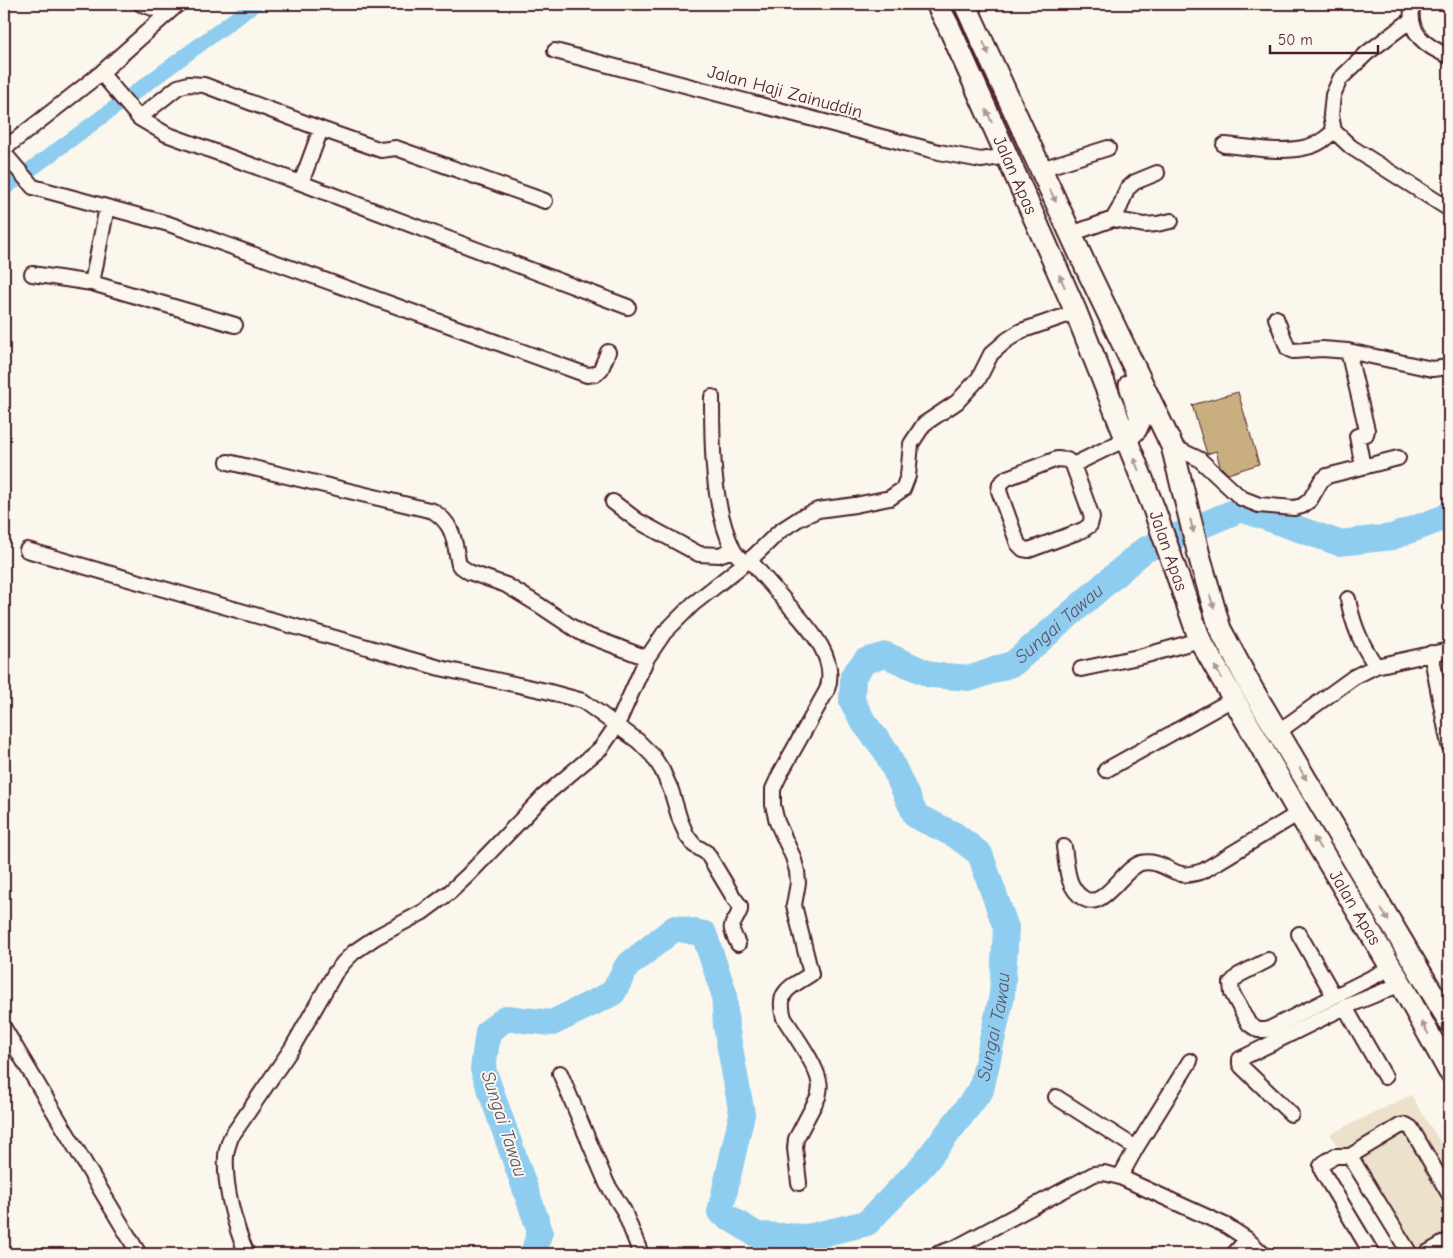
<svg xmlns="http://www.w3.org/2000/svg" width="1453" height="1258" font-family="'Comic Neue',sans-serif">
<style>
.built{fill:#ece1cb}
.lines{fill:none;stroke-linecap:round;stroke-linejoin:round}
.canal{stroke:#8ecdef;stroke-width:15}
.river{stroke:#8ecdef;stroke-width:26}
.building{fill:#c9af7f;stroke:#4a1f2b}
.minor-casing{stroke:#4a1f2b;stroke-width:18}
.highway-casing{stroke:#4a1f2b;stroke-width:25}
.minor{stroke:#fbf7ec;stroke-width:14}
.highway{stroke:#fbf7ec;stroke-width:21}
.oneway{fill:#ab9695}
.labels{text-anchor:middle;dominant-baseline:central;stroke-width:4;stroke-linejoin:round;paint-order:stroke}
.street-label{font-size:18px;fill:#4a1f2b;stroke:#fbf7ec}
.water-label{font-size:19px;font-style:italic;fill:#5e5366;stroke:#fbf7ec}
</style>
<rect width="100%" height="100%" fill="#fbf7ec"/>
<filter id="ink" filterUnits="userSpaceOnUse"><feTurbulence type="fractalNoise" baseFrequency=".02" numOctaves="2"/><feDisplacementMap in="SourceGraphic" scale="10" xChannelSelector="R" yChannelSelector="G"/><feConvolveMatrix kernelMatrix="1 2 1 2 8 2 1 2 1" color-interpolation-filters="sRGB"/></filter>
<g filter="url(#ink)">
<path class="built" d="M1411,1095L1449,1157V1254H1402L1330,1134Z"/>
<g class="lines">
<path class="canal" d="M4,189L255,4"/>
<path class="river" id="s1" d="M533,1254L540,1231L483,1069L488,1032L506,1018L552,1023L613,993L627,966L675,928L704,934L724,993L726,1026L742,1114L720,1212L757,1235L808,1237L867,1223L923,1165L981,1090L1002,995L1006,928L980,854L955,835L916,816L886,751L864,723L852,701L853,676L865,661L886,655L931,675L972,678L1014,663L1144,550L1241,509L1339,543L1392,537L1446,517L1449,514"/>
</g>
<path class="building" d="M1238,392L1259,464L1228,474L1220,466L1216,451L1207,454L1192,405Z"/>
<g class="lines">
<g class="minor-casing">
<path id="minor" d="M141,4L168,13
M1413,4C1406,32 1426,47 1449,56
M1411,20L1367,53L1340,79L1333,95L1331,115L1334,131L1351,147L1449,209
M555,51L939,152L981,160L1007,156
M101,73L139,118L166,134L301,183L628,307
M139,118L178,87L188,84L204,85L321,129L381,150L396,148L545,201
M1224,145C1251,147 1280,154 1307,147C1318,145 1326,138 1334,131
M4,149L101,73L178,4
M4,153L33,187L169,224L587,375L596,374L601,369L608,352
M1041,169L1108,148
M301,183L321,129
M1113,219L1120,207L1127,189L1135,182L1157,173
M1071,234L1113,219L1144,225L1157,224L1171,221
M32,274L92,283L235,325
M92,283L107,207
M1276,318L1288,349L1293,351L1322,349L1348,351L1432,369L1449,367
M1348,351L1367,430L1366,434L1357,436L1363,467
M712,397C712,444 712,506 733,549C735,554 741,559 745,563
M1172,446L1199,459L1241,498L1259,505L1294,508L1302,506L1310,500L1321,481L1327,476L1398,458
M1057,459L1067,460L1073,465L1092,517L1090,525L1083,530L1029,550L1023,549L1018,544L999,491L1000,484L1007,478Z
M228,462L433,511C455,525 454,542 459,565L469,572L506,585L539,605L581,633L647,658
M1073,465L1126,439
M613,502L638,521L699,554L719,555L733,550
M27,550L440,668L546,691L583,701L638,741L653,756L662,770L671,790L680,820L687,836L694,845L707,853L734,898L740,906V910C732,930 727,921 738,944
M750,560C761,574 773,587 785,601C805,624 839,656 827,690L780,774L773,789V805L777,822L793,857L797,871L798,883L794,905L811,974C790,988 776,990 784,1018C794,1034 816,1064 819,1081C821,1087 819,1092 818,1097L796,1139L795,1148L799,1183
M1348,599C1353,625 1361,644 1376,666
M1431,653L1449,745
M1081,669L1143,656L1200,640
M1278,732L1354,677L1376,666L1449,650
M1106,770L1233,699
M1064,847C1067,865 1066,887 1083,898C1103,912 1123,868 1141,863C1156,859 1167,870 1181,874C1188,876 1196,873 1203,871L1299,813
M1299,934L1334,996
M1268,960L1239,975L1231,983L1232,993L1249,1024L1258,1030H1267L1391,968
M1345,1007L1385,1077
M4,1028L139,1254
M560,1073L607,1184L624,1211L641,1254
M1056,1097L1136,1148
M1291,1114L1242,1067L1240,1064V1059L1345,1007L1401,984
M1350,1156L1410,1254
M1120,1177L1136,1148L1190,1061
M247,1254C235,1227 224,1186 226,1156C226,1150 229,1143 231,1137L292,1048L335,973L344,962L354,952L376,937L423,912L450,892L468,875L544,796L601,748L617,725L647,658L664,633L693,604L754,556L780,531L800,518L818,510L855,505L890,498L903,489L908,476L911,444L924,424L957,402L979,378L991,354L1007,340L1021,331L1076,312
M937,1254L957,1247L1094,1174L1104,1173L1120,1177L1227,1226L1247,1239L1263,1254
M1234,1254L1247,1239
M1372,1254L1322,1171L1321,1166L1324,1163L1335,1156H1350L1400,1126L1406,1125L1411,1128L1449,1194
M1425,1254L1449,1240"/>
</g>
<g class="highway-casing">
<g id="highway">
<path id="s2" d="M937,4L949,27L1007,156L1076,312L1154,509L1200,640L1299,813L1401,984L1449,1071"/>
<path d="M965,4L1086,267L1172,446L1199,555L1220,629L1251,687L1449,1021"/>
<path d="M1126,439L1136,429L1141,418L1130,385"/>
</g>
</g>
<use href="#minor" class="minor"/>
<use href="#highway" class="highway"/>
</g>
<defs><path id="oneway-solid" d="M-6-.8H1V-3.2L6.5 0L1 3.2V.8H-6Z" transform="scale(1.25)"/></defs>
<g class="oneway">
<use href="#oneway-solid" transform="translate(986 48) rotate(66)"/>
<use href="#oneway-solid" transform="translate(989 116) rotate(-114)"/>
<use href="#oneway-solid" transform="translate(1053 196) rotate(65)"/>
<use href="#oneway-solid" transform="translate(1062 281) rotate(-114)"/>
<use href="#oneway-solid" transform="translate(1136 464) rotate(-112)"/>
<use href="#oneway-solid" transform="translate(1192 526) rotate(76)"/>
<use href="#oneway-solid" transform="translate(1212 602) rotate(74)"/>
<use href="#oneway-solid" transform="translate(1218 672) rotate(-119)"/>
<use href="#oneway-solid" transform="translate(1303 774) rotate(60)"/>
<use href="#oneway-solid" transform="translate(1317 843) rotate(-121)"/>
<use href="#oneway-solid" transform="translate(1385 915) rotate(59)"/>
<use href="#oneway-solid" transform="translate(1425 1028) rotate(-119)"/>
</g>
</g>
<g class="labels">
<g class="street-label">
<text transform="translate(785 92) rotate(15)">Jalan Haji Zainuddin</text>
<text stroke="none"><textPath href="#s2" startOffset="188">Jalan Apas</textPath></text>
<text stroke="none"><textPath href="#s2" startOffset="594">Jalan Apas</textPath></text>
<text stroke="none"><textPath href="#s2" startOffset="998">Jalan Apas</textPath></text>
</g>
<g class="water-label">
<text stroke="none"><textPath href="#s1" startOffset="1818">Sungai Tawau</textPath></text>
<text stroke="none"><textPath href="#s1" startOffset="1172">Sungai Tawau</textPath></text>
<text transform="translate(504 1124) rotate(72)">Sungai Tawau</text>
</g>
</g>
<rect width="1453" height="1258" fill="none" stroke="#fbf7ec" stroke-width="20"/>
<rect x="10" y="10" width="1433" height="1238" fill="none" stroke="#4a1f2b" stroke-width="2" filter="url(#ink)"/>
<path d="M1270 45v8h108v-8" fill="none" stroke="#4a1f2b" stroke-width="2.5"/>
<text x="1278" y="45" font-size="15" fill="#4a1f2b" stroke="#fbf7ec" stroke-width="4" paint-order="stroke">50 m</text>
</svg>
